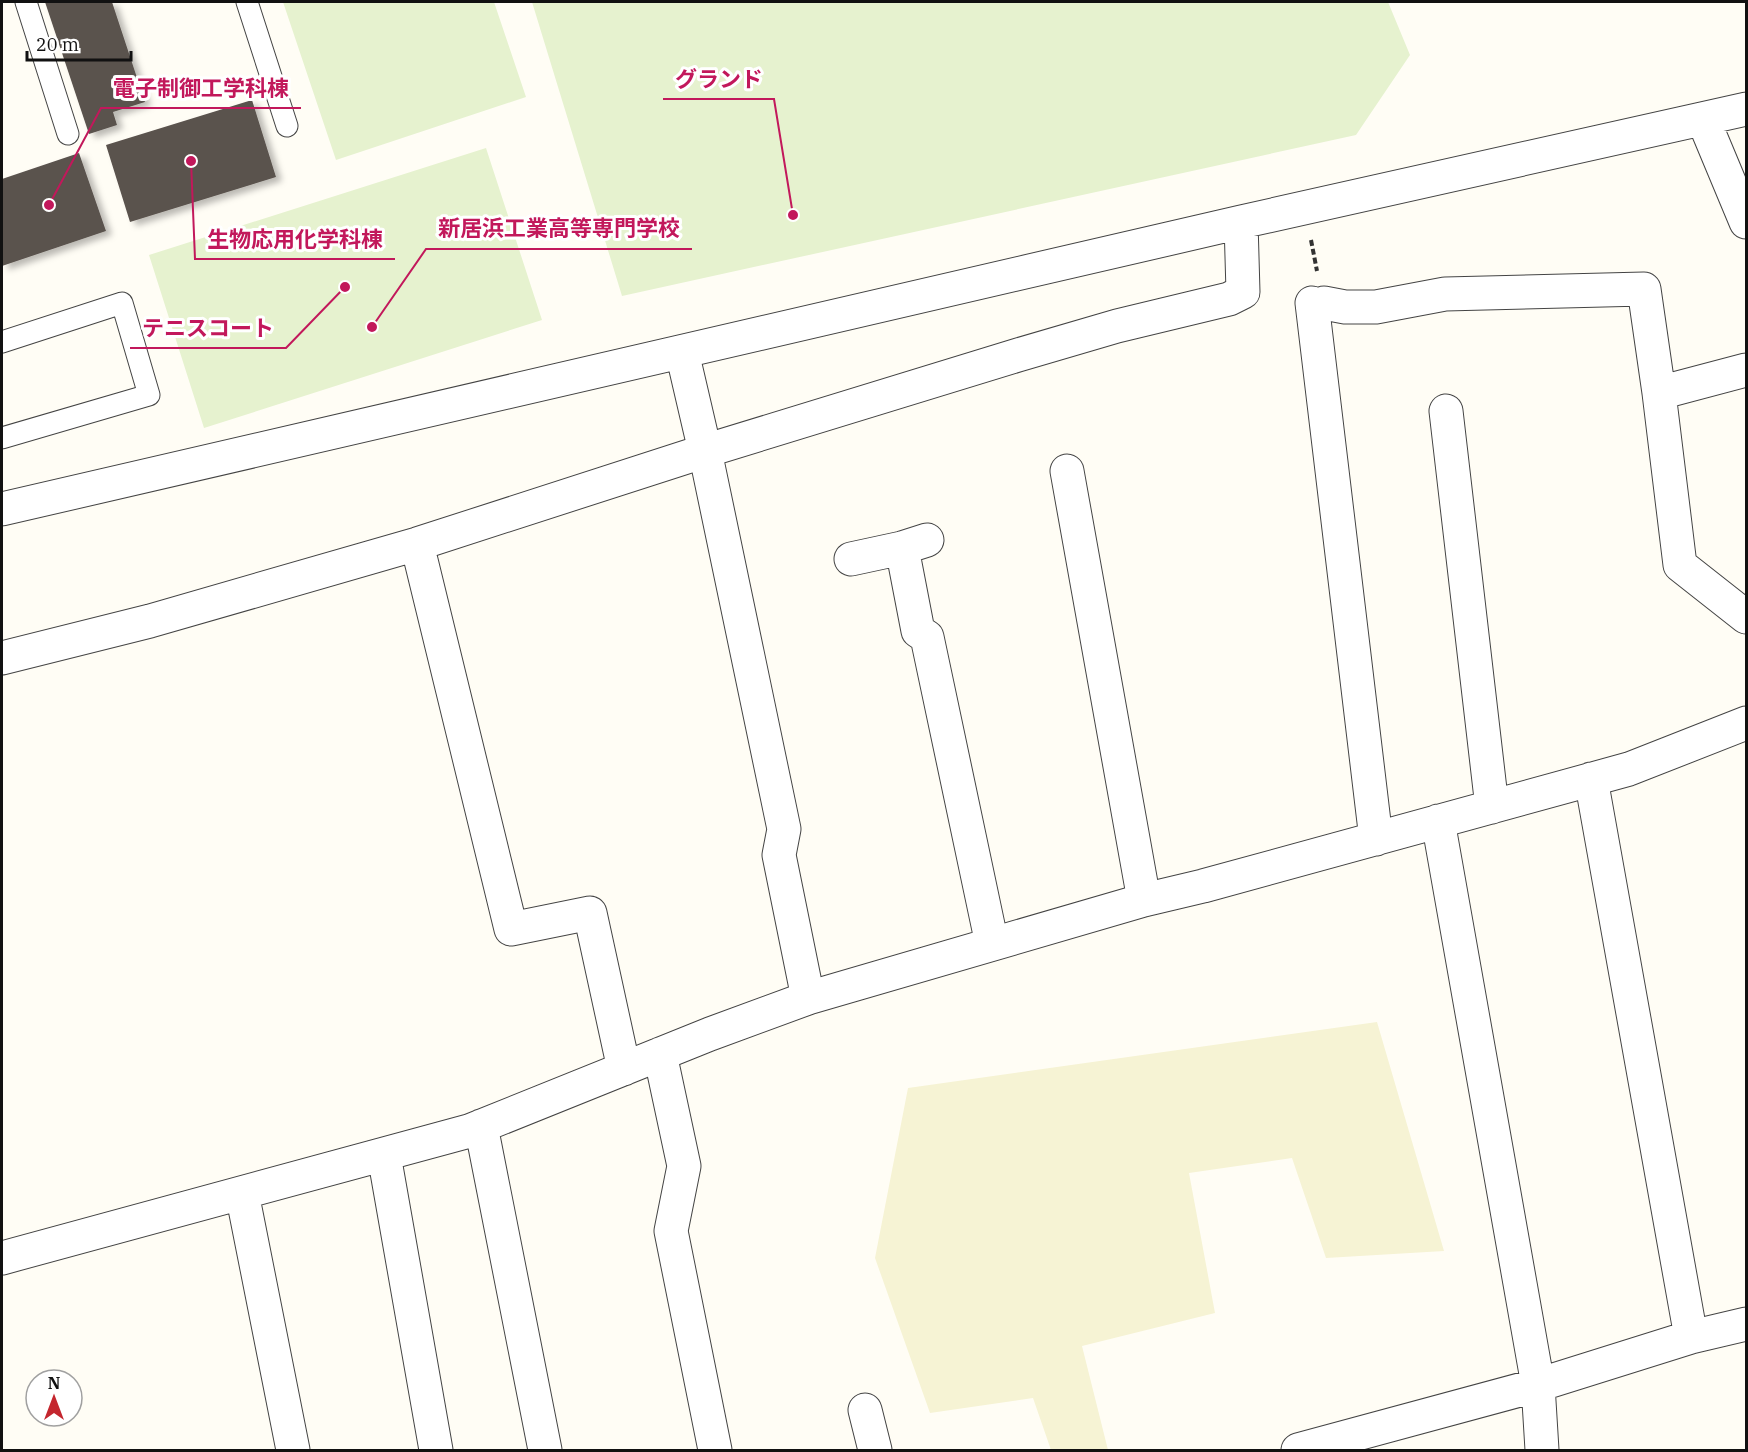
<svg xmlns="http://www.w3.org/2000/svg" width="1748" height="1452" font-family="'IBM Plex Serif','Noto Sans JP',serif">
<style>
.farmland{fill:#f6f3d4}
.pitch{fill:#e6f2cf}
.building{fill:#5a524d;filter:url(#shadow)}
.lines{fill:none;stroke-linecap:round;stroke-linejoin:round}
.service-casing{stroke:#444;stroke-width:23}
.minor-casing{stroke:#444;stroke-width:35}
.path{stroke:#333;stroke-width:4;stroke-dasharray:6 3;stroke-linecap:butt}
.service{stroke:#fff;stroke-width:21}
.minor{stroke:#fff;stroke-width:33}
.leader{fill:none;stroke:#c2185b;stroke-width:2}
.callout-dot{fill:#c2185b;stroke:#fff;stroke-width:2}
.callout-label{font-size:22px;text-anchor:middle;font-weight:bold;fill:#c2185b;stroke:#fff;stroke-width:6;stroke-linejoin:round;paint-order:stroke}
</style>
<defs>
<filter id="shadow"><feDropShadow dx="6" dy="4" stdDeviation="3" flood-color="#0004"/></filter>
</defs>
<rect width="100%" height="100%" fill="#fffdf5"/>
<path class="farmland" d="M1377,1022L1444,1251L1326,1258L1292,1158L1189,1173L1215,1313L1082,1346L1108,1450H1051L1033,1398L930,1413L875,1258L908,1088Z"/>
<path class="pitch" d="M283,2H494L526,97L336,160Z
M532,2H1388L1410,55L1356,135L622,296Z
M486,148L542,320L204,428L149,255Z"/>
<path class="building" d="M45,2H112L145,102L113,112L117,125L89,134Z
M252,100L276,177L130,222L106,145Z
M79,153L106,231L2,266V179Z"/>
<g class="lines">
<g class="service-casing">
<path id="service" d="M26,2L68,134
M247,2L287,126
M2,342L122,303L149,395L2,438"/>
</g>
<g class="minor-casing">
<path id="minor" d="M1703,119L1746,222
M1312,303L1376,839
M1324,303L1345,307H1376L1445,294L1644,289L1659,393
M682,352L705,451L784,829L779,855L808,998
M1746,370L1659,393L1680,565L1746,617
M1446,411L1492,807
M1067,471L1144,900
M2,509L1241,222L1746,109
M417,544L511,929L590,913L624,1069
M902,548L918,631L927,637L992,944
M851,559L902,548L927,540
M2,658L150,621L417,544L705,451L1018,355L1117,326L1229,299L1243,292L1241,222
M1591,779L1691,1337
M1438,821L1538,1385L1542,1450
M660,1054L684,1166L671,1231L715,1450
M481,1126L545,1450
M384,1155L436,1450
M242,1193L293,1450
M2,1258L469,1131L710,1034L808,998L1144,900L1203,886L1629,769L1746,723
M865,1410L875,1450
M1298,1450L1538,1385L1691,1337L1746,1324"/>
</g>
<path class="path" d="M1311,240L1317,271"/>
<use href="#service" class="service"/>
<use href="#minor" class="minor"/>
</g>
<path class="leader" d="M793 215L774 99H663M49 205L101 108H301M372 327L426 249H692M191 161L195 259H395M345 287L286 348H130"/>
<g class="callout-dot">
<circle cx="793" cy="215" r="6"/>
<circle cx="49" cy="205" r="6"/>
<circle cx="372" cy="327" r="6"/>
<circle cx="191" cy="161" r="6"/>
<circle cx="345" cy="287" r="6"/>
</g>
<g class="callout-label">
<text x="719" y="87">グランド</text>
<text x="201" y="96">電子制御工学科棟</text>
<text x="559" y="236">新居浜工業高等専門学校</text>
<text x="295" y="247">生物応用化学科棟</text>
<text x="208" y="336">テニスコート</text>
</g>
<rect width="1748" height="1452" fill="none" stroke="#111111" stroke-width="6"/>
<g transform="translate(54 1398)"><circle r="28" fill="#ffffff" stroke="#a0a0a0" stroke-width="1.5"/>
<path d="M0-4.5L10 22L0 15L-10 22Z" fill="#c4262e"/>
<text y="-9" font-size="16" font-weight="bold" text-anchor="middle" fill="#111111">N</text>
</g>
<path d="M27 51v9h104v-9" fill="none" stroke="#111111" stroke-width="3"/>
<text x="36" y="51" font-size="18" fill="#111111" stroke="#ffffff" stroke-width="4.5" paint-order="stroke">20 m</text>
</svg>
